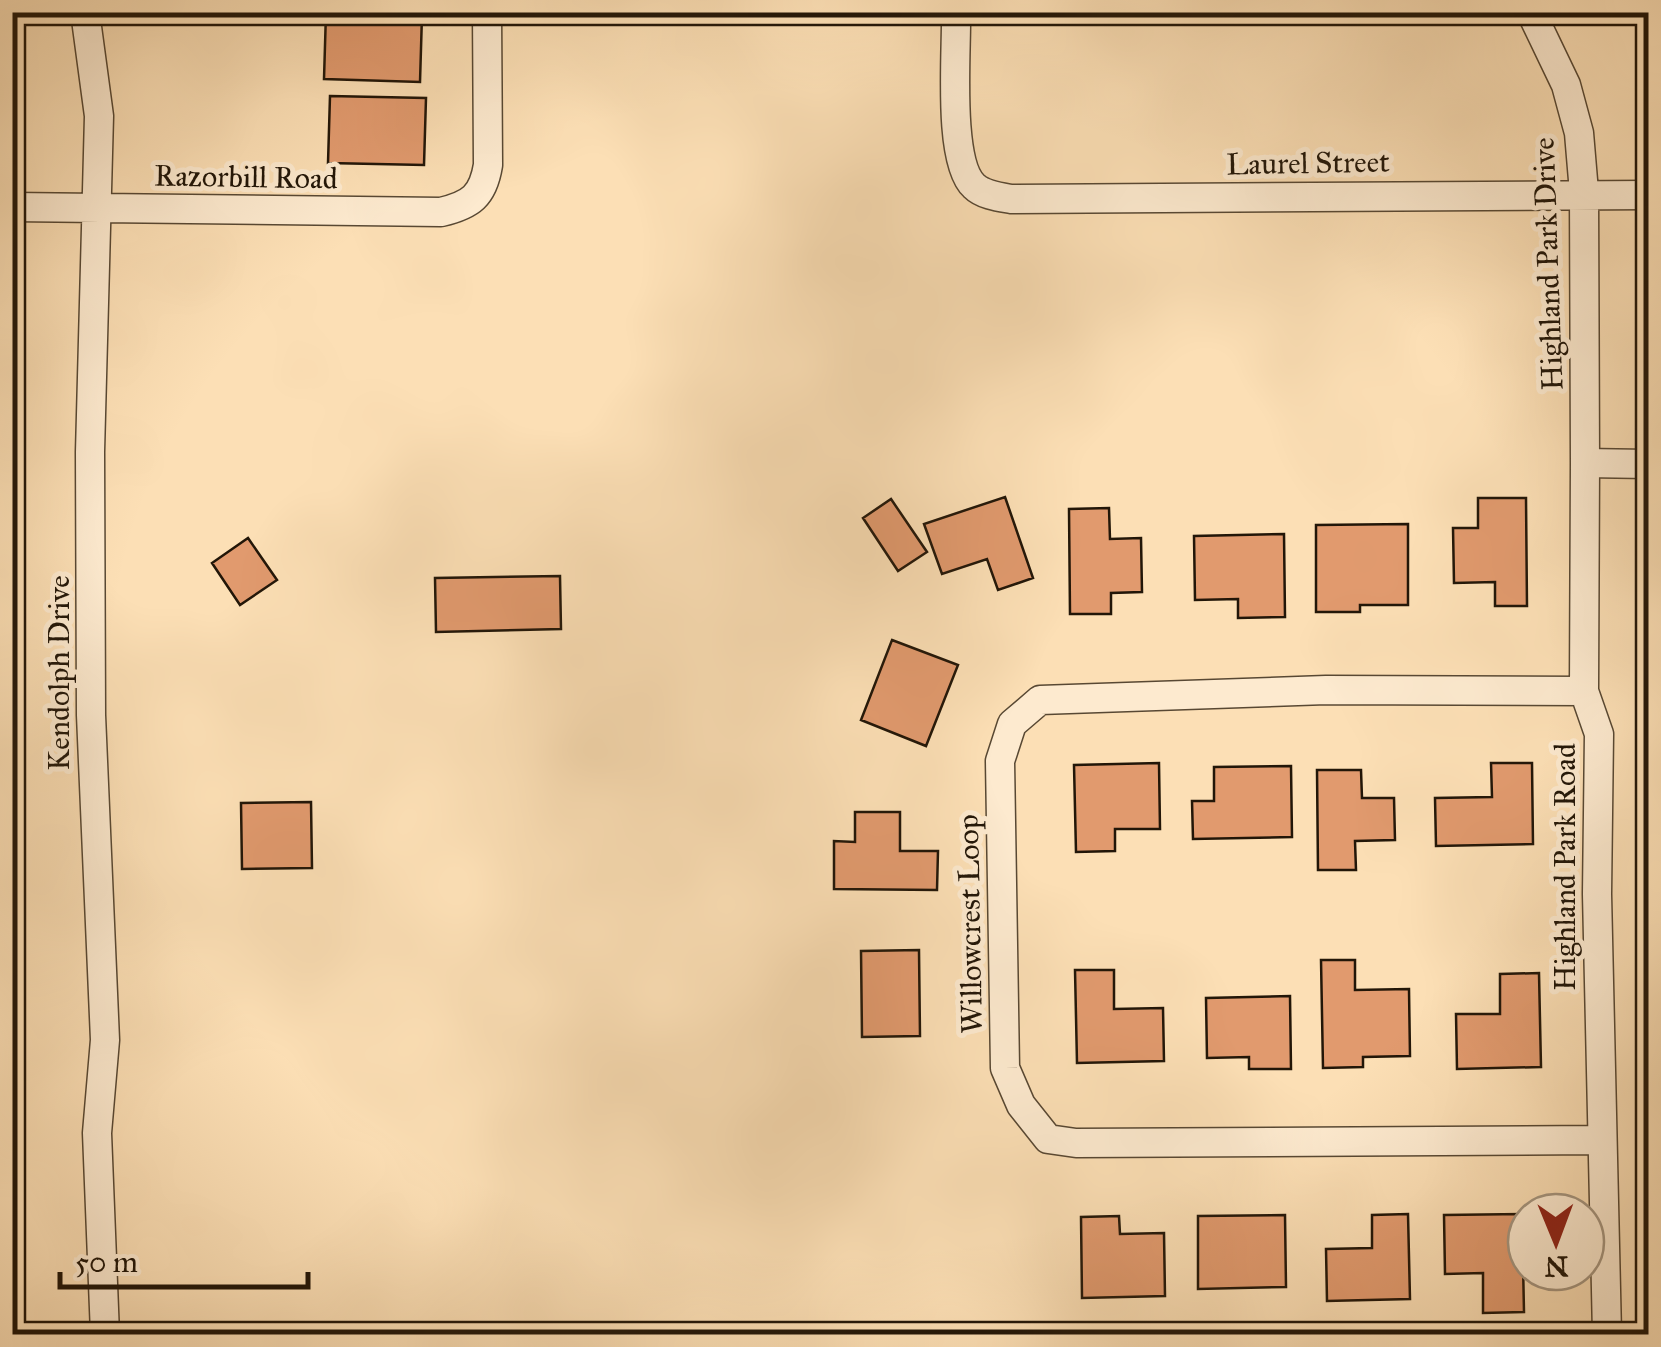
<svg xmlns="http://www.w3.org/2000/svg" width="1661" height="1347" font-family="'IM FELL Great Primer',serif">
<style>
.building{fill:#e19a6e;stroke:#221608;stroke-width:2.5}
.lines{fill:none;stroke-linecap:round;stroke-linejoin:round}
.minor-casing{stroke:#584833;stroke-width:31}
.minor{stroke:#fdeacf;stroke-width:28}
.labels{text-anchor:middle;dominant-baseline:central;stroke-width:10;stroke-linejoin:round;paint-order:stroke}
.street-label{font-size:30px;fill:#221608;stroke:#fdeacf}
</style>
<rect width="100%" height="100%" fill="#fcdfb5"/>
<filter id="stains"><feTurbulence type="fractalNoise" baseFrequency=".002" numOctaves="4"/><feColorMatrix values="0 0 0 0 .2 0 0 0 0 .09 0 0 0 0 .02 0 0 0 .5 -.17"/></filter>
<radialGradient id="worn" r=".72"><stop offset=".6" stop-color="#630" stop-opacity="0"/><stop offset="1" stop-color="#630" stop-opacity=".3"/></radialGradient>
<path class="building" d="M326,12L422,15L420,82L324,79Z
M330,96L426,98L424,165L328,163Z
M1005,497L1033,578L998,590L987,559L942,574L924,524Z
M1478,498H1526L1527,606H1495V582L1454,583L1453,528H1478Z
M891,499L927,552L898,571L863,518Z
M1109,508L1110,539L1141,538L1142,592L1111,593V614H1070L1069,509Z
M1408,524V605H1360V612H1316V525Z
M1284,534L1285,617L1238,618V599L1195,600L1194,536Z
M248,538L277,580L240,605L212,563Z
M560,576L561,629L436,632L435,578Z
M892,640L958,665L926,746L861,720Z
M1159,763L1160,829H1115V851L1076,852L1074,765Z
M1491,763H1532L1533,844L1436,846L1435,798L1492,797Z
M1291,766L1292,837L1193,839L1192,801H1214V767Z
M1317,770H1361L1362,798H1394L1395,840L1355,841L1356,870H1318Z
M311,802L312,868L242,869L241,803Z
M855,812H900V851H938L937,890L834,889V841L855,842Z
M919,950L920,1036L862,1037L861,951Z
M1321,960H1355V990L1409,989L1410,1056L1363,1057V1067L1323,1068Z
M1075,970H1114V1009L1163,1008L1164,1061L1077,1063Z
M1539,973L1541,1067L1457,1069L1456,1014H1500V974Z
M1290,996L1291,1069H1249V1057L1207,1058L1206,998Z
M1408,1214L1410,1299L1327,1301L1326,1249L1372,1248V1215Z
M1522,1214L1524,1312L1483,1313V1273L1445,1274L1444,1215Z
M1285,1215L1286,1287L1198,1289V1216Z
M1119,1216L1120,1234L1164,1233L1165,1296L1082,1298L1081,1217Z"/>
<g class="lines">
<g class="minor-casing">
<path id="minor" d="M85,12L99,116L90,452L91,715L105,1040L97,1133L105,1334
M956,12C957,50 947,161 974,186C983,195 999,197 1011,199L1648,195
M1531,12L1566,85L1579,133L1584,192L1585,463
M12,207L441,212C471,205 483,196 488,165L487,12
M1584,691L1326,690L1040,700L1012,724L1000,761L1005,1068L1021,1105L1048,1139L1076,1143L1601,1140
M1607,1334L1597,894L1599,734L1584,691L1585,463L1648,464"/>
</g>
<use href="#minor" class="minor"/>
</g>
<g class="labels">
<g class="street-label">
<text transform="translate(1308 163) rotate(-1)">Laurel Street</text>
<text transform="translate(246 177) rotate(1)">Razorbill Road</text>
<text transform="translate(1548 264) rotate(-92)">Highland Park Drive</text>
<text transform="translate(59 673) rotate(-90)">Kendolph Drive</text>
<text transform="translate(1565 867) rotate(-90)">Highland Park Road</text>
<text transform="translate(970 924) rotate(-91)">Willowcrest Loop</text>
</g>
</g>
<rect width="1661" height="1347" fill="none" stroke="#fcdfb5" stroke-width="50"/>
<rect x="15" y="15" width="1631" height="1317" fill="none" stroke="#221608" stroke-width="5"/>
<rect x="25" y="25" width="1611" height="1297" fill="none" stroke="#221608" stroke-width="2.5"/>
<g transform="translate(1556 1242) rotate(179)"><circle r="48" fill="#fdeacf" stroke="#a5957f" stroke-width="2.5"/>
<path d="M0-8L18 38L0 25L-18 38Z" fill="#8f2418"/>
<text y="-15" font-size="28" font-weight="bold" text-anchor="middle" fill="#221608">N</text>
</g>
<path d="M60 1272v15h248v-15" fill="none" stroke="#221608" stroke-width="5"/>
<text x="75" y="1272" font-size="30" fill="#221608" stroke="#fdeacf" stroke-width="8" paint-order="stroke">50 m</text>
<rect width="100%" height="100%" filter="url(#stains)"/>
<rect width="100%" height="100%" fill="url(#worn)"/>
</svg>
